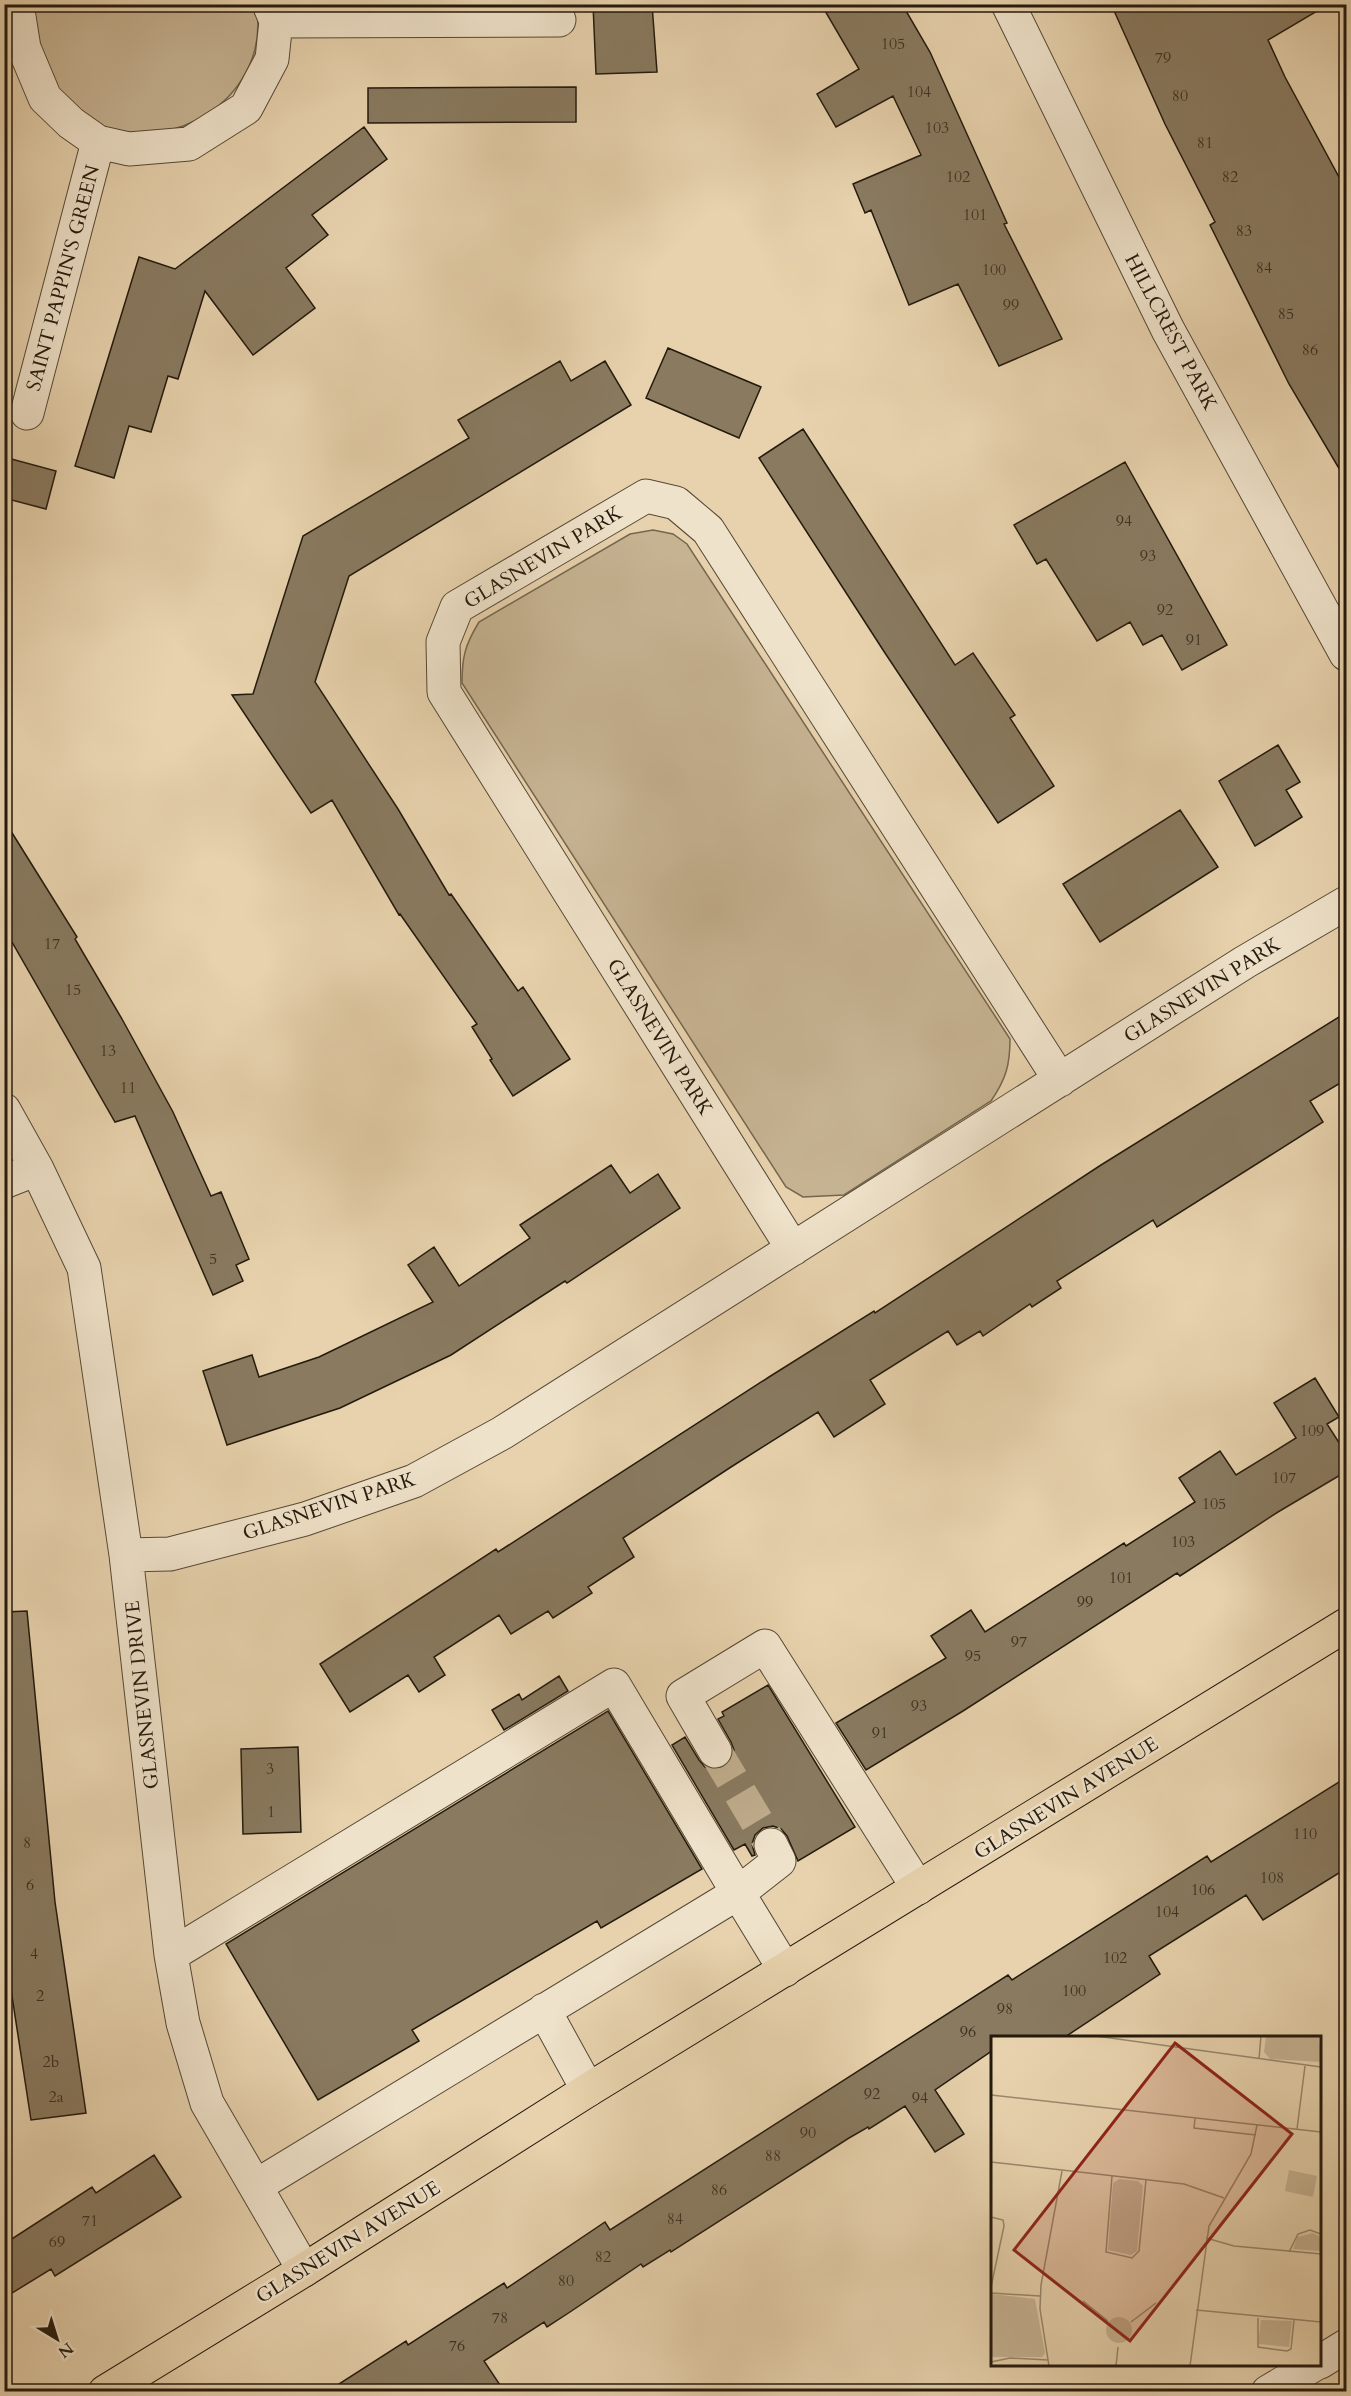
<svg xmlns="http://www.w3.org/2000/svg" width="1351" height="2396" font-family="Cardo,serif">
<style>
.green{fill:#c6b392;stroke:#756650;stroke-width:1.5}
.building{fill:#897a60;stroke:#241a0d;stroke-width:1.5}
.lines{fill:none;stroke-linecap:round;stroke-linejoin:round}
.minor-tunnel{stroke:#c0ad8d;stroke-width:33;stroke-dasharray:33 16;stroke-linecap:butt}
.minor-casing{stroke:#554835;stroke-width:35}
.major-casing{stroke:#241a0d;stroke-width:35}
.minor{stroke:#efe2ca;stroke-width:33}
.major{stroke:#e7d2ad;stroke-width:33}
.labels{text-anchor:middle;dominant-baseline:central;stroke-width:5;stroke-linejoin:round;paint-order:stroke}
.number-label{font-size:16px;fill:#3d3222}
.street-label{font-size:20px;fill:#241a0d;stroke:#efe2ca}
.inset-road{fill:none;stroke:#99886d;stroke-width:1.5}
.view{fill:#8f2418;fill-opacity:0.15;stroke:#8f2418;stroke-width:3}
.inset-edge{fill:none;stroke:#241a0d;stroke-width:3}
</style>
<rect width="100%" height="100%" fill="#e7d2ad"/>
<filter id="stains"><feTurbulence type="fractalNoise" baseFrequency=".00333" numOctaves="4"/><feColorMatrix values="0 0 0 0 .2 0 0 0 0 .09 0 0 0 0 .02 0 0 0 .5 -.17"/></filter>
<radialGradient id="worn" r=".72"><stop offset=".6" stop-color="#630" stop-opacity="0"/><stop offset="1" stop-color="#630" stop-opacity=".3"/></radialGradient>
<path class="green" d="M34,4L256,5C275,108 143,175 68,104C55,91 43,77 37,59C32,43 35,21 34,4Z
M653,530L673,534L687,544L1010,1039C1010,1065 1006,1079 991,1101L844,1195L803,1197L786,1187L462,683C462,657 465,645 479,622L630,534Z"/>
<path class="building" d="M593,4H652L657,72L596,74Z
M821,4H902L930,52L1007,223L1004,224L1062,339L999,366L958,284L909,305L871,210L865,213L853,184L921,155L893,96L836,127L817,94L859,69Z
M1111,4H1329L1268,40L1285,77L1347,192V482L1289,384L1210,225L1215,222L1165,124Z
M576,87V122L368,123V88Z
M364,127L387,159L312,215L328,235L286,268L315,308L253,355L205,291L178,379L168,376L151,432L129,426L114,478L75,466L139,257L175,269Z
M668,348L761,387L739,438L646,398Z
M560,361L571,381L605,361L631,405L349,576L315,682L398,809L449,895L451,894L518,991L523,987L570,1059L513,1096L490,1060L492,1059L472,1027L477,1024L400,914L399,915L332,800L311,813L232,695L253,694L303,536L469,438L458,420Z
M803,429L955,665L973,653L1015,715L1010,718L1054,786L998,823L885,653L759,458Z
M4,457L56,471L46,509L4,498Z
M1125,462L1227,645L1182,670L1162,635L1143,645L1130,622L1097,641L1046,559L1037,564L1014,525Z
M1278,745L1300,782L1286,790L1302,817L1255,846L1219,781Z
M1180,810L1218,867L1100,942L1063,884Z
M4,820L77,937L75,939L122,1019L173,1112L211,1196L221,1192L249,1259L236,1265L243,1281L213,1295L135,1116L115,1122L4,928Z
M1347,1012V1079L1310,1101L1323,1122L1157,1227L1153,1220L1057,1281L1061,1288L1032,1307L1030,1304L983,1336L980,1331L957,1345L948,1331L870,1380L885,1404L834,1437L818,1412L731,1467L623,1538L634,1557L588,1587L592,1593L553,1618L548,1611L511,1634L499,1615L434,1657L445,1675L419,1692L408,1675L350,1712L320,1664L496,1549L498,1552L769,1377L874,1311L875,1313L1101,1165Z
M611,1165L630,1193L658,1174L680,1208L567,1283L565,1281L451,1355L340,1408L227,1445L203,1371L252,1355L259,1377L319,1357L433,1302L408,1265L434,1247L459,1286L530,1238L520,1225Z
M1315,1378L1339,1417L1327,1424L1347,1455V1471L1278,1512L1180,1576L1177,1573L963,1711L866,1770L836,1723L946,1658L931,1636L971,1610L985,1632L1124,1543L1126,1546L1195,1502L1179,1478L1220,1451L1236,1475L1296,1438L1274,1403Z
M27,1611L55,1902L86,2113L31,2120L4,1944V1612Z
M559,1676L568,1691L504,1730L492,1710L519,1694L522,1700Z
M768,1685L855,1827L798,1861L787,1836L781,1829L773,1826L763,1828L755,1835L752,1844L755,1855L752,1856L745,1844L734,1850L672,1745L685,1737L699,1760L705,1767L716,1770L725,1767L731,1760L734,1750L731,1742L718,1719L724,1716L722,1712Z
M608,1711L702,1869L601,1928L597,1921L412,2030L419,2041L318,2100L226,1944Z
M298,1747L301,1832L243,1834L241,1749Z
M1347,1777V1868L1263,1920L1246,1895L1149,1956L1160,1974L1065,2037H993V2050L935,2090L964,2134L935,2152L905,2106L869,2129L868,2127L849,2138L671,2252L670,2250L643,2267L641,2264L570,2312L547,2327L544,2322L484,2361L504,2391H328L406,2341L408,2345L504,2283L507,2288L605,2222L610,2230L1008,1975L1012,1980L1207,1856L1211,1862Z
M154,2155L181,2197L55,2276L51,2269L4,2298V2244L92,2187L96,2193Z"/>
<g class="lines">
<path class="minor-tunnel" d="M715,1751L771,1845"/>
<g class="minor-casing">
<path id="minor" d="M17,4L24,48L45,98L71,123L98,142L129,149L189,144L246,108L272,59L276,21L269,4
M1008,4L1168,330L1346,654
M276,21L559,20
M27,413L98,142
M4,1110L37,1169L84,1268L126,1555L171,1955L183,2023L207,2103L304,2270
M4,1182L37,1169
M793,1249L444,692L443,642L457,607L646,496L676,503L708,530L1060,1080
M126,1555L170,1554L305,1519L414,1481L502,1433L1245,962L1346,903
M715,1751L683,1696L765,1646L918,1888
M171,1955L614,1685L738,1893L779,1861L771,1845
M544,2010L588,2090
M256,2186L738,1893L785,1970
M1320,2362L1346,2346
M1268,2392L1315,2364"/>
</g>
<g class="major-casing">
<path id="major" d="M105,2392L304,2270L588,2090L1346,1625"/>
</g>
<use href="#minor" class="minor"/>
<use href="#major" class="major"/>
</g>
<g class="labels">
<g class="number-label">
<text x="893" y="44">105</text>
<text x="1163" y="58">79</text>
<text x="919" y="92">104</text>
<text x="1180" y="96">80</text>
<text x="937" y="128">103</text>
<text x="1205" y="143">81</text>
<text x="958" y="177">102</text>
<text x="1230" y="177">82</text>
<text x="975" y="215">101</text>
<text x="1244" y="231">83</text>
<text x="1264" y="268">84</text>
<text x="994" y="270">100</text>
<text x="1011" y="305">99</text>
<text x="1286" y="314">85</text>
<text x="1310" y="350">86</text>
<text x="1124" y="521">94</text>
<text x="1148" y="556">93</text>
<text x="1165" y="610">92</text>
<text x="1194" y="640">91</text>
<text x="52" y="944">17</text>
<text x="73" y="990">15</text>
<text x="108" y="1051">13</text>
<text x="128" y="1088">11</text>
<text x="213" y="1259">5</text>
<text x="1312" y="1431">109</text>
<text x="1284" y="1478">107</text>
<text x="1214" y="1504">105</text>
<text x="1183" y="1542">103</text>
<text x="1121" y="1578">101</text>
<text x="1085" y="1602">99</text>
<text x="1019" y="1642">97</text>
<text x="973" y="1656">95</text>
<text x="919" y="1706">93</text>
<text x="880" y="1733">91</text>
<text x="270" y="1769">3</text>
<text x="271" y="1812">1</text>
<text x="1305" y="1834">110</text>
<text x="27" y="1843">8</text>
<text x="1272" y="1878">108</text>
<text x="30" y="1885">6</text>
<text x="1203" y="1890">106</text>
<text x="1167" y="1912">104</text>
<text x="34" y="1954">4</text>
<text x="1115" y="1958">102</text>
<text x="1074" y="1991">100</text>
<text x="40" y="1996">2</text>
<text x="1005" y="2009">98</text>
<text x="968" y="2032">96</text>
<text x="51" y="2062">2b</text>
<text x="872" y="2094">92</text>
<text x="56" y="2097">2a</text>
<text x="920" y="2098">94</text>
<text x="808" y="2133">90</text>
<text x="773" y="2156">88</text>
<text x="719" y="2190">86</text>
<text x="675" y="2219">84</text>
<text x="90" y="2221">71</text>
<text x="57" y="2242">69</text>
<text x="603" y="2257">82</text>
<text x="566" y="2281">80</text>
<text x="500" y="2318">78</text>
<text x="457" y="2346">76</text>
</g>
<g class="street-label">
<text transform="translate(63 278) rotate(-75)">SAINT PAPPIN'S GREEN</text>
<text transform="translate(1171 332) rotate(62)">HILLCREST PARK</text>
<text transform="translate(543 557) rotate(-31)">GLASNEVIN PARK</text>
<text transform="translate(1202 990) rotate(-32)">GLASNEVIN PARK</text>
<text transform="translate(660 1037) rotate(58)">GLASNEVIN PARK</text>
<text transform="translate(329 1506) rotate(-18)">GLASNEVIN PARK</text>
<text transform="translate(142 1695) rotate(-96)">GLASNEVIN DRIVE</text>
<text transform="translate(1066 1798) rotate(-32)">GLASNEVIN AVENUE</text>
<text transform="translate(348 2242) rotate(-32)">GLASNEVIN AVENUE</text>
</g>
</g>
<g transform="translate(991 2036)">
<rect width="330" height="330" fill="#e7d2ad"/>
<path d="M275,0H328L330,26L279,23L273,16ZM298,134L326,140L322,161L294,155ZM128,143L147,145L152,150L146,215L140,219L117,214L122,147ZM322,197L330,201V215L302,213L306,201ZM0,258L44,263L54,317L51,321H0ZM115 294a13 13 0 1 1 26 0a13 13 0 1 1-26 0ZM270,284L301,285L298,311L267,308Z" fill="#c6b392"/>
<path class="inset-road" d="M105,0L330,31M268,23L270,0M0,59L330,96M204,82L203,92L265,99M306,93L314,30M0,126L193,148L233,162M121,140L115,216L141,222L148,215L155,144M0,181L12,184L13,190L0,251M215,202L243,210L330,218M298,216L307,198L319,194L330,198M0,257L49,260M92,265L117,285M205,274L330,286M267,282V311L296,315L300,313L303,284M140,286L165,267M0,326L19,322L57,324M58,330L49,273L50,249L71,135M125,330L127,311M199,330L218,190L260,118L266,89"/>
<path class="view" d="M184,7L301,98L139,305L23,214Z"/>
<rect width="330" height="330" class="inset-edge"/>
</g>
<rect width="1351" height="2396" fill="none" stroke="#e7d2ad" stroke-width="24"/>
<rect x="6" y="6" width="1339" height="2384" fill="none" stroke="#241a0d" stroke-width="3"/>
<rect x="12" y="12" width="1327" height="2372" fill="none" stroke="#241a0d" stroke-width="1.5"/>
<g transform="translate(57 2339) rotate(142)" stroke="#efe2ca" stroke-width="4.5" paint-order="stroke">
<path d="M0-4.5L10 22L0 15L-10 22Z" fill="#241a0d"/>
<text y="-9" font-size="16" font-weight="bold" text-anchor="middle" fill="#241a0d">N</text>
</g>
<rect width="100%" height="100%" filter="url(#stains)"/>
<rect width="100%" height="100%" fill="url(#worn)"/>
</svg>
